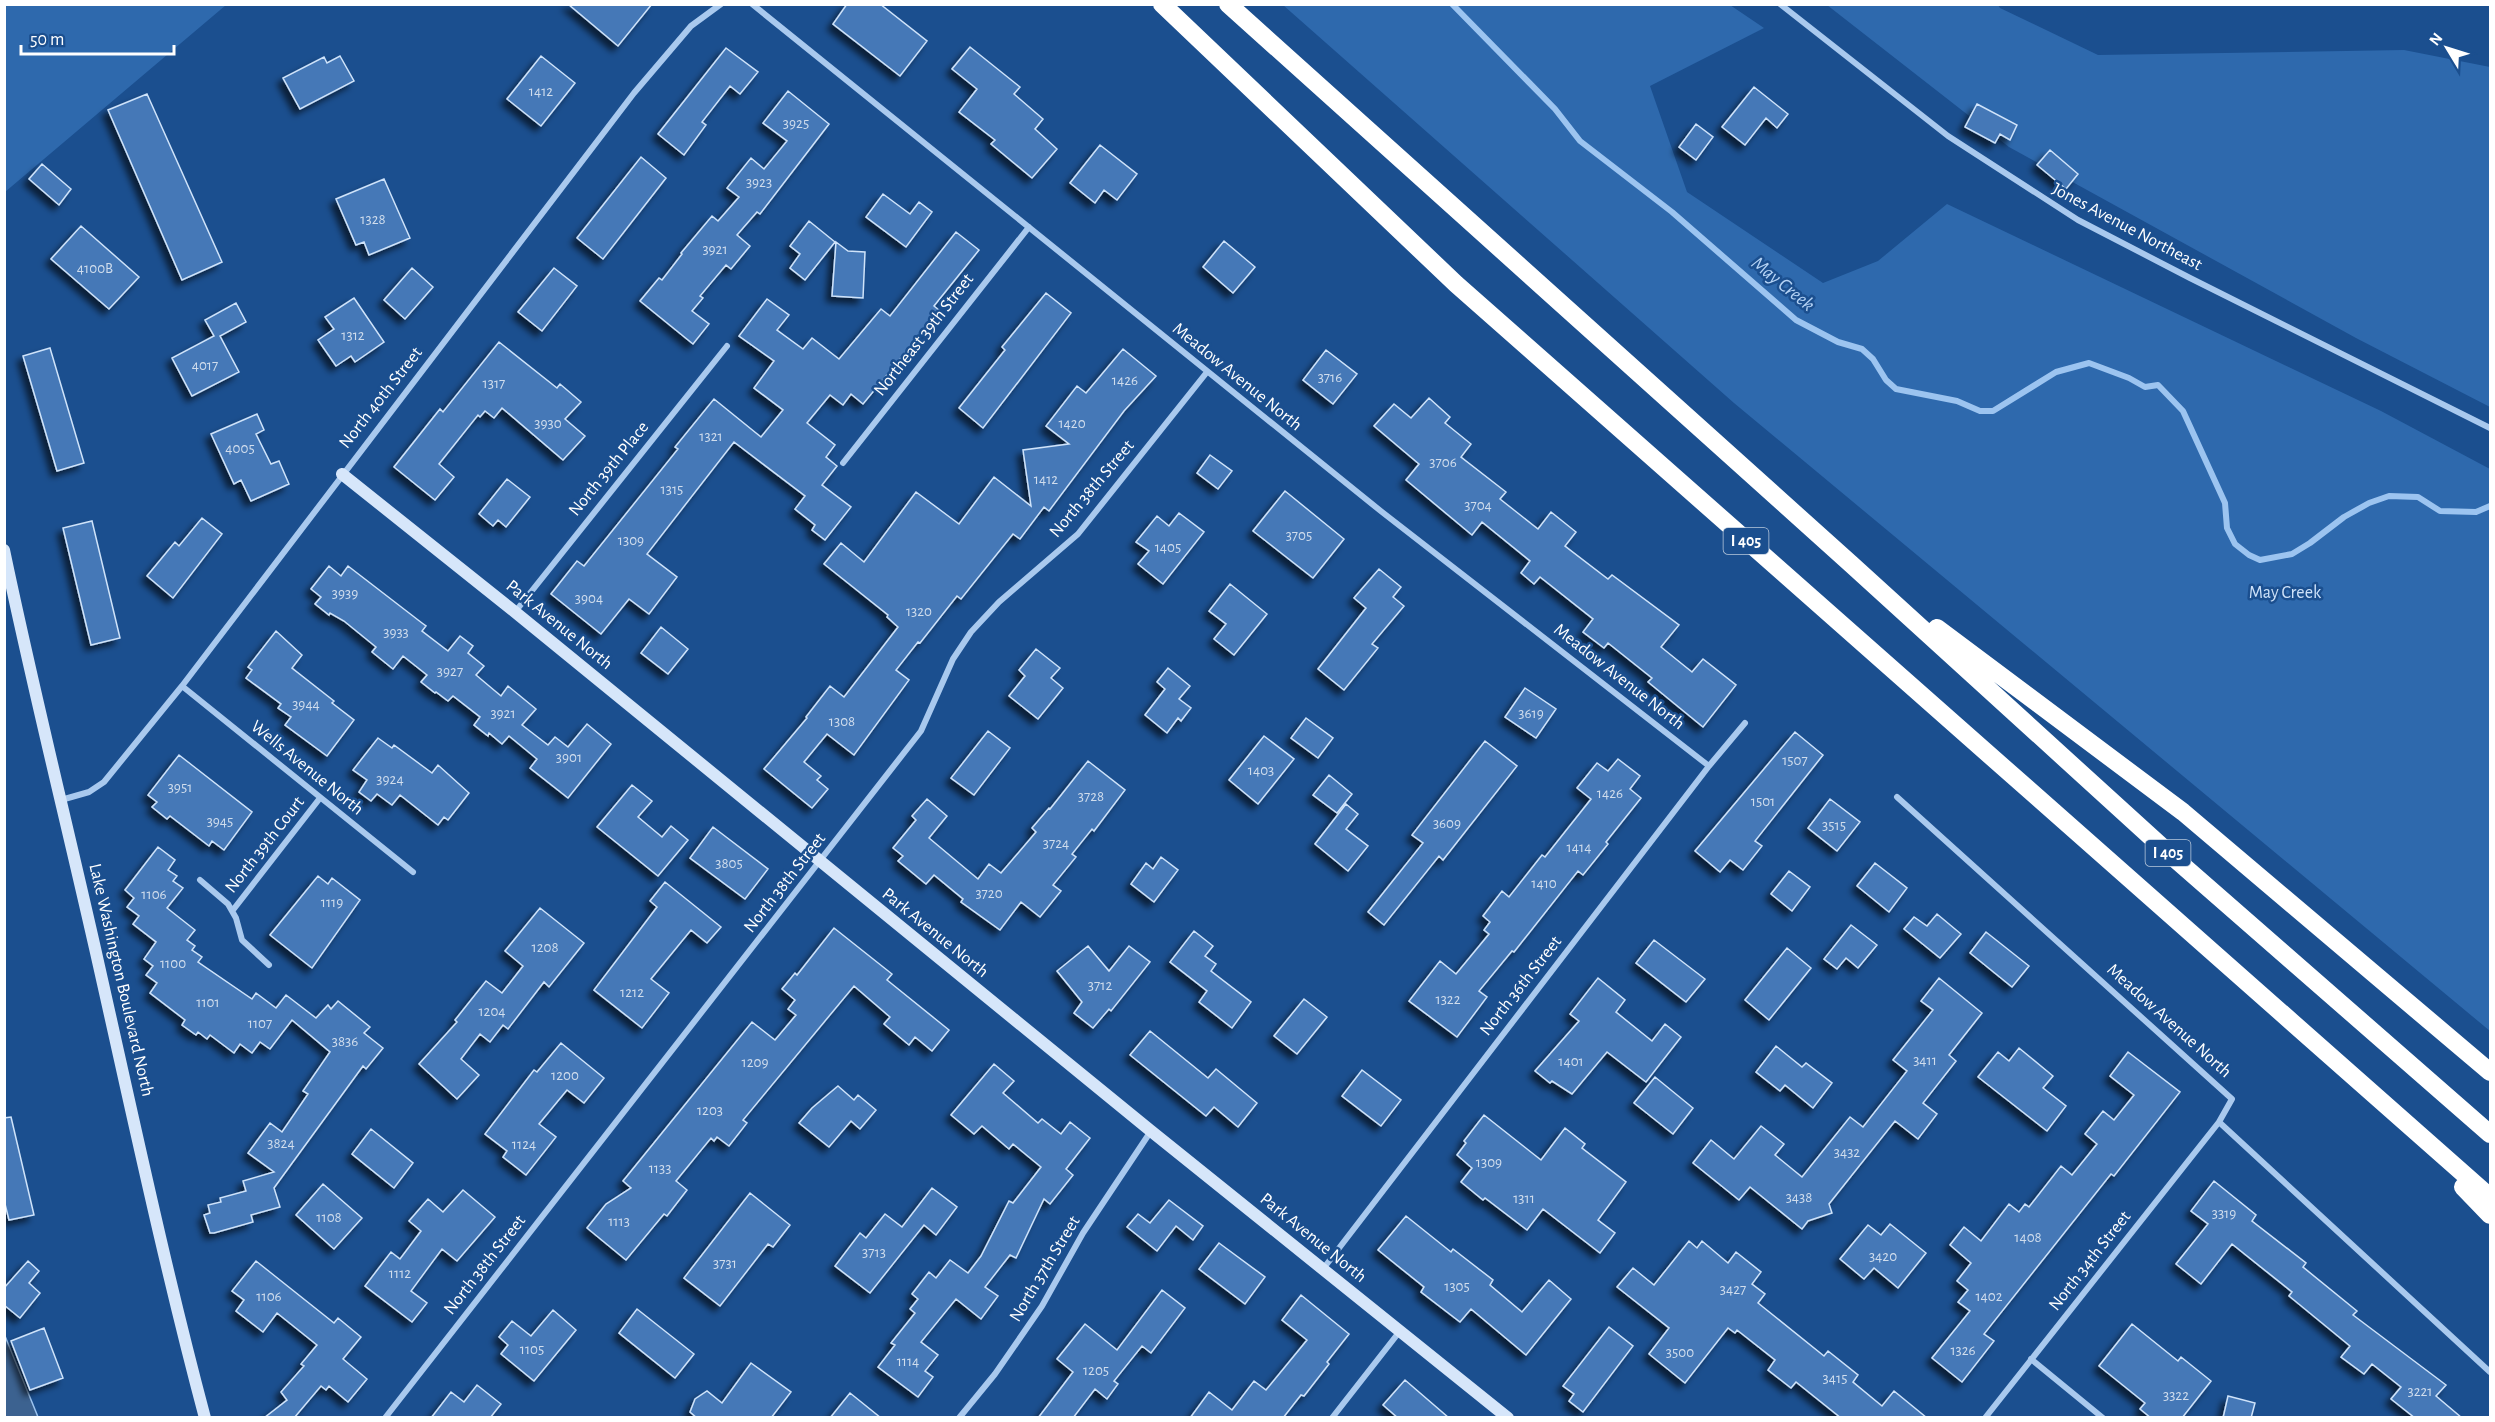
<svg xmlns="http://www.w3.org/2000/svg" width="2495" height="1422" font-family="'Alegreya Sans',sans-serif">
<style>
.green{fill:#2e69ad}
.water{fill:#3c6290;stroke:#9cc4f0;stroke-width:1.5}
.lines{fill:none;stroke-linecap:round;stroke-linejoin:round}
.stream{stroke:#9cc4f0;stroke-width:6}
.building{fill:#4478b7;stroke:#cfe3fa;stroke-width:1.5;filter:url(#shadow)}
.street{stroke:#a9c9ee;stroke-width:6}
.secondary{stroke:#d6e6fa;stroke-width:12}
.highway{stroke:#fff;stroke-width:18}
.labels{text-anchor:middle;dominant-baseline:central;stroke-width:5;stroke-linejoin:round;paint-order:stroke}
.number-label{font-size:15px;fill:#d0dded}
.shield{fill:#1b4f8f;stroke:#bbcadd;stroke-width:1.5}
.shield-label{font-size:16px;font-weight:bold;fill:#fff}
.street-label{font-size:18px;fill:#fff;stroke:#1b4f8f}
.park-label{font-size:18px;fill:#cfe3fa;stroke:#1b4f8f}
.water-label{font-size:20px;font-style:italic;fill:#b5d3f5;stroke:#1b4f8f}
</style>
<defs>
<filter id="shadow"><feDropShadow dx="-5.5" dy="5.5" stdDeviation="3" flood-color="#0009"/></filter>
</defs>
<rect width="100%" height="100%" fill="#1b4f8f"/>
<path class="green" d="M5,4H226V5L5,192Z
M1283,5H1730L1764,28L1650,86L1687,192L1823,283L1878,261L1947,204L2381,411L2490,469V1031L1734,403Z
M1827,5H1998L2000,8L2098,55L2404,50L2490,67V407L2356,338L2009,147Z"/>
<path class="water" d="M5,1336L38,1417H5Z"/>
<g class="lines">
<path class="stream" d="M1452,4L1555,109L1580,141L1672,212L1796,320L1838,342L1862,349L1873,359L1886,380L1896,389L1957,401L1980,411H1993L2056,372L2089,363L2129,378L2145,387L2158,385L2183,411L2225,503L2227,528L2235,544L2249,555L2260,560L2292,554L2310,543L2344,517L2369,503L2389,496L2418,497L2440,511L2476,512L2490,506"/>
</g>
<path class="building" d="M568,4H652L618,46Z
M847,4H880L927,41L900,76L833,24Z
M970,47L1020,87L1014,94L1043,119L1035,129L1057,149L1032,178L991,144L995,140L959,112L977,89L952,69Z
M726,48L758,72L740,94L730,86L702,122L706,125L684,155L658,134Z
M340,56L354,81L300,109L283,78L324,57L327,63Z
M541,56L575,83L541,126L507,99Z
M1754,87L1788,114L1777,128L1766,118L1745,145L1722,127Z
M788,91L829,124L760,214L757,212L737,235L750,246L731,269L726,265L700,296L703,298L692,311L709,324L693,344L640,301L659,278L662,280L682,254L681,253L712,216L718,221L739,197L727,188L751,158L764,169L787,141L763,123Z
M147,94L222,262L182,280L108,110Z
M1977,104L2017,125L2010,140L2000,134L1995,143L1965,127Z
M1696,124L1713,137L1696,160L1679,147Z
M1100,145L1137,174L1117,200L1104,190L1095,203L1070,183Z
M2050,150L2078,174L2066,189L2037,165Z
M641,157L666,178L603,259L577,238Z
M42,164L71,189L59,205L29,179Z
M384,179L410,238L369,255L364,242L356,245L336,199Z
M883,194L910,214L919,202L932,212L906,247L866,217Z
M809,221L835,242L805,280L790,268L800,254L790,246Z
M81,226L139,277L109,309L51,259Z
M956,232L979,250L934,306L940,311L863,404L851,394L843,405L830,395L807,423L835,445L826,457L837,466L822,485L851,507L825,540L812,530L815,525L795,509L805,496L734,442L647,554L677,577L649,614L629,599L601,634L551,594L577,561L584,566L678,449L675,447L714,399L761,437L783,410L754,388L774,361L739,336L767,299L789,315L777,330L803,349L812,338L839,359L881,309L890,316Z
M1224,241L1255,267L1233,293L1203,267Z
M836,242L848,251L865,252L863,298L832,296Z
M412,268L433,287L405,319L384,300Z
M554,268L577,286L542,331L518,312Z
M1046,293L1071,313L983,428L959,408L1005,350L1002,347Z
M354,298L384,342L355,362L351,356L336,366L318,340L334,329L325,317Z
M236,303L246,322L220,336L239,372L192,396L172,358L214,336L205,320Z
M499,342L557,388L560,384L581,402L565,419L585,436L563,460L502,408L494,418L485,411L480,417L478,415L439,464L454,477L435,500L394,467L440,409L443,412Z
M50,348L84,463L57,471L23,356Z
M1123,349L1156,376L1124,411L1049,511L1044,507L1020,539L1013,534L961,599L957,596L920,643L918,642L896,670L909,680L854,755L827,734L804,762L821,776L817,780L828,789L812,808L764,769L807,718L806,717L830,686L844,697L898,627L887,617L888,615L824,564L841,543L864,562L916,492L959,524L994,477L1031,506L1023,450L1069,444L1046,426L1077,386L1086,393Z
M1326,350L1357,374L1333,404L1303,380Z
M1429,398L1450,417L1445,423L1471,444L1461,457L1506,492L1500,499L1538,529L1551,512L1576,532L1565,546L1608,579L1612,575L1679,625L1661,647L1692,672L1703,659L1736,685L1703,727L1648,682L1652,678L1608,643L1604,648L1583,632L1593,619L1540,577L1534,584L1521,573L1530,561L1482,522L1472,535L1406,480L1419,464L1374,426L1394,404L1411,418Z
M257,414L264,430L256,434L271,464L279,461L289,484L251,501L241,480L234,484L211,434Z
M1210,455L1232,471L1218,489L1197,473Z
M507,479L530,497L506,527L498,520L493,526L479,514Z
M1285,491L1344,539L1313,578L1253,531Z
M1179,513L1204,532L1163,584L1138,564L1149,551L1136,542L1157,516L1169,526Z
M202,518L222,534L173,598L147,576L175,542L179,546Z
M92,521L120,638L91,645L63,528Z
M329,566L341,576L348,566L422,623L426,626L422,631L448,651L460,636L473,646L468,653L484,666L476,675L501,696L508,686L536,709L522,725L548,745L555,737L568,747L587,724L611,744L568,798L530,768L537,759L509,736L502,744L489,733L488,736L474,725L480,717L453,696L448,701L436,692L435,693L421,682L427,675L403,656L393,669L372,652L376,647L344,621L330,613L329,615L315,604L321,597L311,589Z
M1379,569L1401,587L1393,597L1404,606L1372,644L1378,648L1344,690L1318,669L1366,608L1354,598Z
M1230,584L1267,614L1234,655L1214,639L1226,624L1209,611Z
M661,627L688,649L668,674L641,653Z
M276,631L302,655L292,668L334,701L332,703L354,720L327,756L285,725L291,717L278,708L281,704L246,678L252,670L248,667Z
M1036,649L1060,668L1051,678L1063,688L1038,719L1009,696L1025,676L1019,670Z
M1168,668L1190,686L1179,699L1191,708L1181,721L1178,718L1167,733L1145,715L1165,689L1157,682Z
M1525,688L1556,709L1536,738L1505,717Z
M1306,718L1333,738L1318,758L1291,738Z
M988,731L1010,748L974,795L951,778Z
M1795,732L1823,755L1755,841L1762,846L1743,870L1730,860L1720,872L1695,851Z
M1264,736L1294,759L1258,804L1229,780Z
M378,738L392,748L394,745L432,773L438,765L469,793L448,820L444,817L438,825L400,795L392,805L377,794L371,801L359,792L367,780L353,770Z
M1485,741L1517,766L1443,860L1439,856L1384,925L1368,912L1423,843L1412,835Z
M179,755L252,812L224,850L212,841L209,846L170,816L167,819L152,807L157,802L148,795Z
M1618,759L1640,776L1630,789L1641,798L1606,842L1608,844L1583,875L1578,871L1514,952L1512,951L1479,991L1487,997L1457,1037L1409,1001L1440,961L1456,974L1489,934L1484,930L1490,922L1483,916L1502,891L1509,897L1542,855L1545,857L1591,799L1577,788L1597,763L1608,771Z
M1088,761L1125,790L1094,831L1092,829L1072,854L1076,857L1053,885L1061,891L1040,917L1021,902L1000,930L961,902L963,899L934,875L926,884L898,861L903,856L893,848L916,820L912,816L927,799L947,816L929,838L978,879L989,864L1001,873L1036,832L1032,828L1049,808L1050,809Z
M1329,775L1352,794L1337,813L1313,795Z
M632,785L652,801L638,817L662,837L671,826L688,840L658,876L597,827Z
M1830,799L1860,822L1837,851L1808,828Z
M1346,804L1358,814L1346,829L1368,846L1348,871L1315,844Z
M713,827L768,869L745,899L690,858Z
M158,847L175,860L168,870L177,876L173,881L183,888L167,908L195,930L187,940L195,946L192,950L202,957L198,962L252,999L256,993L276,1008L286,995L316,1018L328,1005L331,1009L338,1001L370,1027L364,1033L383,1048L366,1069L363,1066L274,1188L280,1207L251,1215L253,1222L214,1233H210L204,1215L210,1213L208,1205L221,1202L220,1198L246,1191L243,1181L274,1172L248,1153L270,1123L282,1132L308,1094L303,1091L330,1052L292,1020L270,1049L260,1042L252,1053L240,1044L234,1053L210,1035L207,1039L198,1032L196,1035L182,1025L185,1020L150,993L157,983L146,975L153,966L144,959L156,942L133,924L139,916L127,907L134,898L125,890Z
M1161,857L1178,870L1154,902L1131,884L1146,863L1153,869Z
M1875,863L1907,888L1889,912L1857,886Z
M1789,871L1810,887L1792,911L1771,894Z
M318,876L328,884L332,878L360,900L312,968L270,935Z
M665,882L721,927L707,943L691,930L651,979L669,993L642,1028L594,990L657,907L650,901Z
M540,908L584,943L549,987L544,982L508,1029L503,1025L490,1042L480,1034L461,1059L479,1075L457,1099L419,1064L457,1022L455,1020L486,981L502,993L523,966L505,951Z
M1937,914L1961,934L1940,958L1904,929L1914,917L1927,926Z
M1851,925L1877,945L1858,968L1846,958L1837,969L1824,959Z
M834,928L892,974L887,980L949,1030L932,1051L915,1037L909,1045L884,1024L890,1017L854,986L743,1120L747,1123L729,1146L717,1137L714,1141L711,1138L676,1181L687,1190L667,1216L664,1214L626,1260L587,1228L606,1204L631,1188L623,1181L752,1022L775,1040L796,1015L788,1009L795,1000L782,989L795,973L797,975Z
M1194,931L1213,946L1205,956L1216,964L1211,971L1251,1002L1232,1028L1199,1002L1207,991L1170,962Z
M1986,932L2029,966L2012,987L1970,953Z
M1654,940L1705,979L1686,1002L1636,963Z
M1088,946L1109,971L1129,946L1150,962L1111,1011L1109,1009L1093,1028L1074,1013L1082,1002L1057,971Z
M1787,948L1811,968L1769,1020L1745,1000Z
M1598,978L1625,1000L1616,1012L1652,1041L1665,1024L1681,1037L1646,1082L1607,1052L1572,1094L1552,1081L1550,1083L1535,1071L1579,1021L1570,1014Z
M1939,978L1982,1013L1949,1055L1956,1061L1923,1103L1937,1114L1918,1139L1895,1121L1829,1204L1832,1213L1808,1221L1802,1229L1750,1187L1739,1200L1693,1163L1711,1140L1734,1159L1761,1126L1784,1144L1775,1155L1802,1177L1850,1117L1863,1127L1907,1071L1893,1060L1933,1010L1921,1001Z
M1304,999L1327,1017L1297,1054L1274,1036Z
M1150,1031L1208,1078L1216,1069L1257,1103L1238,1127L1214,1107L1206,1116L1130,1055Z
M561,1043L604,1078L584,1103L567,1090L539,1124L556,1137L526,1175L503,1157L507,1151L485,1134L534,1070L537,1072Z
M1776,1046L1802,1067L1806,1063L1832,1083L1813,1108L1785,1085L1780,1091L1756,1072Z
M2019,1048L2053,1076L2043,1088L2066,1106L2047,1131L1978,1077L1998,1052L2009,1061Z
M2128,1052L2180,1092L2114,1176L2111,1174L1984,1334L1994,1341L1962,1382L1932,1358L1970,1311L1958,1302L1968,1290L1957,1281L1971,1263L1950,1245L1964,1227L1981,1241L2009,1204L2019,1212L2025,1204L2029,1207L2061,1166L2072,1175L2097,1144L2085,1134L2103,1111L2114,1120L2134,1095L2110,1076Z
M994,1064L1014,1081L1003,1093L1038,1123L1042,1119L1061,1134L1070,1122L1090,1138L1066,1169L1073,1175L1050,1204L1044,1199L1016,1258L1010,1255L985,1287L998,1296L981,1319L956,1299L921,1342L938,1355L925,1371L933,1377L918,1397L878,1367L895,1345L891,1343L915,1313L910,1309L918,1299L912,1294L929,1272L936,1278L950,1260L968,1273L981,1256L1009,1201L1013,1203L1041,1167L1013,1144L1009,1149L982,1126L974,1134L951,1115Z
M1362,1070L1401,1100L1381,1126L1342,1096Z
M1655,1077L1693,1108L1673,1134L1634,1103Z
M838,1086L854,1100L858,1095L876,1110L860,1129L851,1121L829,1147L799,1123L812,1108Z
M1484,1115L1541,1160L1565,1128L1585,1144L1582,1148L1626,1182L1598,1220L1615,1233L1600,1253L1543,1209L1527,1230L1485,1198L1483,1200L1461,1182L1472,1168L1457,1155L1466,1143L1464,1141Z
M11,1117L34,1215L9,1220L4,1200V1118Z
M371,1129L413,1163L394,1188L352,1154Z
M2214,1181L2256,1215L2252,1221L2306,1263L2303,1267L2357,1311L2353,1315L2446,1385L2436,1396L2462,1418H2415L2391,1399L2401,1387L2372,1364L2364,1374L2341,1357L2350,1346L2289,1296L2292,1292L2232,1244L2201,1284L2176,1264L2208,1224L2191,1211Z
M323,1184L362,1218L334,1249L296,1215Z
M932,1188L957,1207L936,1235L924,1225L870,1293L835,1266L860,1233L866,1238L885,1214L902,1227Z
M463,1190L495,1217L457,1261L442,1249L411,1291L427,1303L412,1322L365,1286L391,1252L400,1259L421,1231L409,1221L428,1199L443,1212Z
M750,1193L790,1225L773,1247L768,1244L720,1306L684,1278Z
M1169,1200L1203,1226L1193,1240L1176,1226L1157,1251L1127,1227L1138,1214L1150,1223Z
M1406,1216L1451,1252L1453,1249L1493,1280L1490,1285L1522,1312L1549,1280L1571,1299L1526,1355L1471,1309L1460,1322L1421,1292L1424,1287L1378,1250Z
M1890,1224L1926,1253L1898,1288L1874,1268L1864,1279L1840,1259L1868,1225L1881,1235Z
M1689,1241L1697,1248L1702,1241L1728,1263L1736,1252L1761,1272L1752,1284L1765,1294L1758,1303L1824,1356L1828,1351L1858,1375L1853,1382L1882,1406L1894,1391L1927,1418H1841L1796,1382L1791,1388L1768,1370L1775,1360L1737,1330L1735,1333L1728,1328L1685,1383L1649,1354L1669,1328L1617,1287L1633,1268L1654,1285Z
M1219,1243L1265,1277L1245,1304L1199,1269Z
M28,1261L39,1271L29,1283L40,1293L20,1318L4,1305V1288Z
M256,1261L334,1323L338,1318L361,1337L343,1359L367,1379L348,1402L329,1386L326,1390L321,1386L294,1418H264L287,1400L281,1392L304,1366L301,1364L317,1345L277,1313L263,1332L236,1311L244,1300L232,1291Z
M1162,1290L1185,1308L1151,1353L1142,1346L1114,1381L1118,1384L1107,1399L1095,1389L1073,1418H1038L1073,1372L1057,1359L1085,1324L1117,1350Z
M1301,1295L1349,1334L1327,1362L1329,1364L1304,1396L1301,1395L1283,1418H1190L1209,1392L1232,1410L1254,1381L1266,1390L1307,1340L1282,1320Z
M637,1309L694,1354L675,1378L619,1333Z
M553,1310L576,1330L534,1381L501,1354L508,1345L499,1337L512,1321L531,1336Z
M2132,1324L2178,1361L2181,1357L2211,1381L2182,1418H2151L2140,1409L2145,1403L2099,1366Z
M1609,1327L1633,1346L1583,1412L1569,1401L1574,1394L1563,1386Z
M44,1328L63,1378L30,1390L11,1341Z
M751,1363L791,1392L771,1418H697L690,1412L695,1399L707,1391L722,1403Z
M1405,1380L1449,1418H1398L1383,1405Z
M477,1385L501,1404L490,1418H431L451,1392L464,1402Z
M850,1393L881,1418H830Z
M2228,1396L2255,1403L2251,1418H2223Z"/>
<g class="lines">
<path class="street" d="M752,4L1382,512L1709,766
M1780,4L1948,136L2078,220L2190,278L2490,428
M843,463L1029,227
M515,612L727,346
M182,686L413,872
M1897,797L2232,1099L2219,1122L2490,1372
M61,800L89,792L104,782L182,686L634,93L691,26L721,4
M200,880L228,904L236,918L242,940L269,965
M233,910L320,798
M1323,1269L1709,766L1745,723
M2031,1359L2103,1418
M385,1418L921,731L953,659L971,632L999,602L1078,534L1207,372
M959,1418L995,1374L1042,1306L1083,1233L1151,1131
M1332,1418L1400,1331
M1985,1418L2219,1122"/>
<path class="secondary" d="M342,474L515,612L1151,1131L1508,1418
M4,550C33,689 68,828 99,966C133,1117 165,1268 205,1418"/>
<path class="highway" d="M1162,4L1456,284L2490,1197
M1228,4L1851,564L2173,857L2490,1134
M1937,628L2183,812L2490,1072
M2463,1187L2490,1215"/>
</g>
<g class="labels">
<g class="number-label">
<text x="541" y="91">1412</text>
<text x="796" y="123">3925</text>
<text x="759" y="182">3923</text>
<text x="373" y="219">1328</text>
<text x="715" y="249">3921</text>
<text x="95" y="268">4100B</text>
<text x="353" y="335">1312</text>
<text x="205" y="365">4017</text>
<text x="1330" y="377">3716</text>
<text x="1125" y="380">1426</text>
<text x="494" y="383">1317</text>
<text x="548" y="423">3930</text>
<text x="1072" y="423">1420</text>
<text x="711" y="436">1321</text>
<text x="240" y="448">4005</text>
<text x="1443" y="462">3706</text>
<text x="1046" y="479">1412</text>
<text x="672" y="489">1315</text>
<text x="1478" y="505">3704</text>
<text x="1299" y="535">3705</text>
<text x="631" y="540">1309</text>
<text x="1168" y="547">1405</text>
<text x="345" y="593">3939</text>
<text x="589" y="598">3904</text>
<text x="919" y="611">1320</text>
<text x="396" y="632">3933</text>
<text x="450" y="671">3927</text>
<text x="306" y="704">3944</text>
<text x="503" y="713">3921</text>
<text x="1531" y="713">3619</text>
<text x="842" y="721">1308</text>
<text x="569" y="757">3901</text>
<text x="1795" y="760">1507</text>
<text x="1261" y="770">1403</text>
<text x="390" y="779">3924</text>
<text x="180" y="787">3951</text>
<text x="1610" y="793">1426</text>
<text x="1091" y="796">3728</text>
<text x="1763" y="801">1501</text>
<text x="220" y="821">3945</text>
<text x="1447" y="823">3609</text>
<text x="1834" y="825">3515</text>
<text x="1056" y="843">3724</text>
<text x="1579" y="847">1414</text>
<text x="729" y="863">3805</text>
<text x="1544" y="883">1410</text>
<text x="989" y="893">3720</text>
<text x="154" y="894">1106</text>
<text x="332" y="902">1119</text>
<text x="545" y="947">1208</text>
<text x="173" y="963">1100</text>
<text x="1100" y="985">3712</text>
<text x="632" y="992">1212</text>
<text x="1448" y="999">1322</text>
<text x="208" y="1002">1101</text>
<text x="492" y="1011">1204</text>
<text x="260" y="1023">1107</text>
<text x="345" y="1041">3836</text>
<text x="1925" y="1060">3411</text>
<text x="1571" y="1061">1401</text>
<text x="755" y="1062">1209</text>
<text x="565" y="1075">1200</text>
<text x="710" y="1110">1203</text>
<text x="281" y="1143">3824</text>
<text x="524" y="1144">1124</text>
<text x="1847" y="1152">3432</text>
<text x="1489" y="1162">1309</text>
<text x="660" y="1168">1133</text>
<text x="1799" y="1197">3438</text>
<text x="1524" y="1198">1311</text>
<text x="2224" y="1213">3319</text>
<text x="329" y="1217">1108</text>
<text x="619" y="1221">1113</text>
<text x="2028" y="1237">1408</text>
<text x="874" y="1252">3713</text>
<text x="1883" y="1256">3420</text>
<text x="725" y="1263">3731</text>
<text x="400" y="1273">1112</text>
<text x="1457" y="1286">1305</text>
<text x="1733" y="1289">3427</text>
<text x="269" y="1296">1106</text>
<text x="1989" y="1296">1402</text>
<text x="532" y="1349">1105</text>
<text x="1963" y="1350">1326</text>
<text x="1680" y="1352">3500</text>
<text x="908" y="1361">1114</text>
<text x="1096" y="1370">1205</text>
<text x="1835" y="1378">3415</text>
<text x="2420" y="1391">3221</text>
<text x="2176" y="1395">3322</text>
</g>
<g class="shield">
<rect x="1723.5" y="528" width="45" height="26" rx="4.5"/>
<rect x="2145.5" y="840" width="45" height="26" rx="4.5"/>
</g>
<g class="shield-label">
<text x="1746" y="541">I 405</text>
<text x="2168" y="853">I 405</text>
</g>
<g class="street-label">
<text transform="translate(2127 227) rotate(28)">Jones Avenue Northeast</text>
<text transform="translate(924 335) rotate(-52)">Northeast 39th Street</text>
<text transform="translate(1237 377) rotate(39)">Meadow Avenue North</text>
<text transform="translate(381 398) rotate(-52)">North 40th Street</text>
<text transform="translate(609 469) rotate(-51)">North 39th Place</text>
<text transform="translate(1092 489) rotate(-50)">North 38th Street</text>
<text transform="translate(559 625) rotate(39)">Park Avenue North</text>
<text transform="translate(1619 677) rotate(38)">Meadow Avenue North</text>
<text transform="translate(307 768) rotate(39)">Wells Avenue North</text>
<text transform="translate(265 845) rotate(-52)">North 39th Court</text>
<text transform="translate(785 883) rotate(-52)">North 38th Street</text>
<text transform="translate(935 933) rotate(39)">Park Avenue North</text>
<text transform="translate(121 980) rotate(77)">Lake Washington Boulevard North</text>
<text transform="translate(1521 986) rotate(-52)">North 36th Street</text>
<text transform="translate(2169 1021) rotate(42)">Meadow Avenue North</text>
<text transform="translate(1313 1238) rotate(39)">Park Avenue North</text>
<text transform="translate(2090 1261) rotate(-52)">North 34th Street</text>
<text transform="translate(485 1265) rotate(-52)">North 38th Street</text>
<text transform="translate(1045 1269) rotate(-59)">North 37th Street</text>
</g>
<g class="park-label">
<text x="2285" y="593">May Creek</text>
</g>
<g class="water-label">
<text transform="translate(1783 284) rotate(39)">May Creek</text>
</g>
</g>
<rect width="2495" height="1422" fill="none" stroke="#ffffff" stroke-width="12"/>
<g transform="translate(2447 48) rotate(308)" stroke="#1b4f8f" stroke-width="4.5" paint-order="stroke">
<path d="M0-4.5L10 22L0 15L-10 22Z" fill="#ffffff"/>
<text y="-9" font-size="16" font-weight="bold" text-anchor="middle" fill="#ffffff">N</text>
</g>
<path d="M21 45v9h153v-9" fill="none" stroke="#ffffff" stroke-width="3"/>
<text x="30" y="45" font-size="18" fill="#ffffff" stroke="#1b4f8f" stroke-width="4.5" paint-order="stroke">50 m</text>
</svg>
